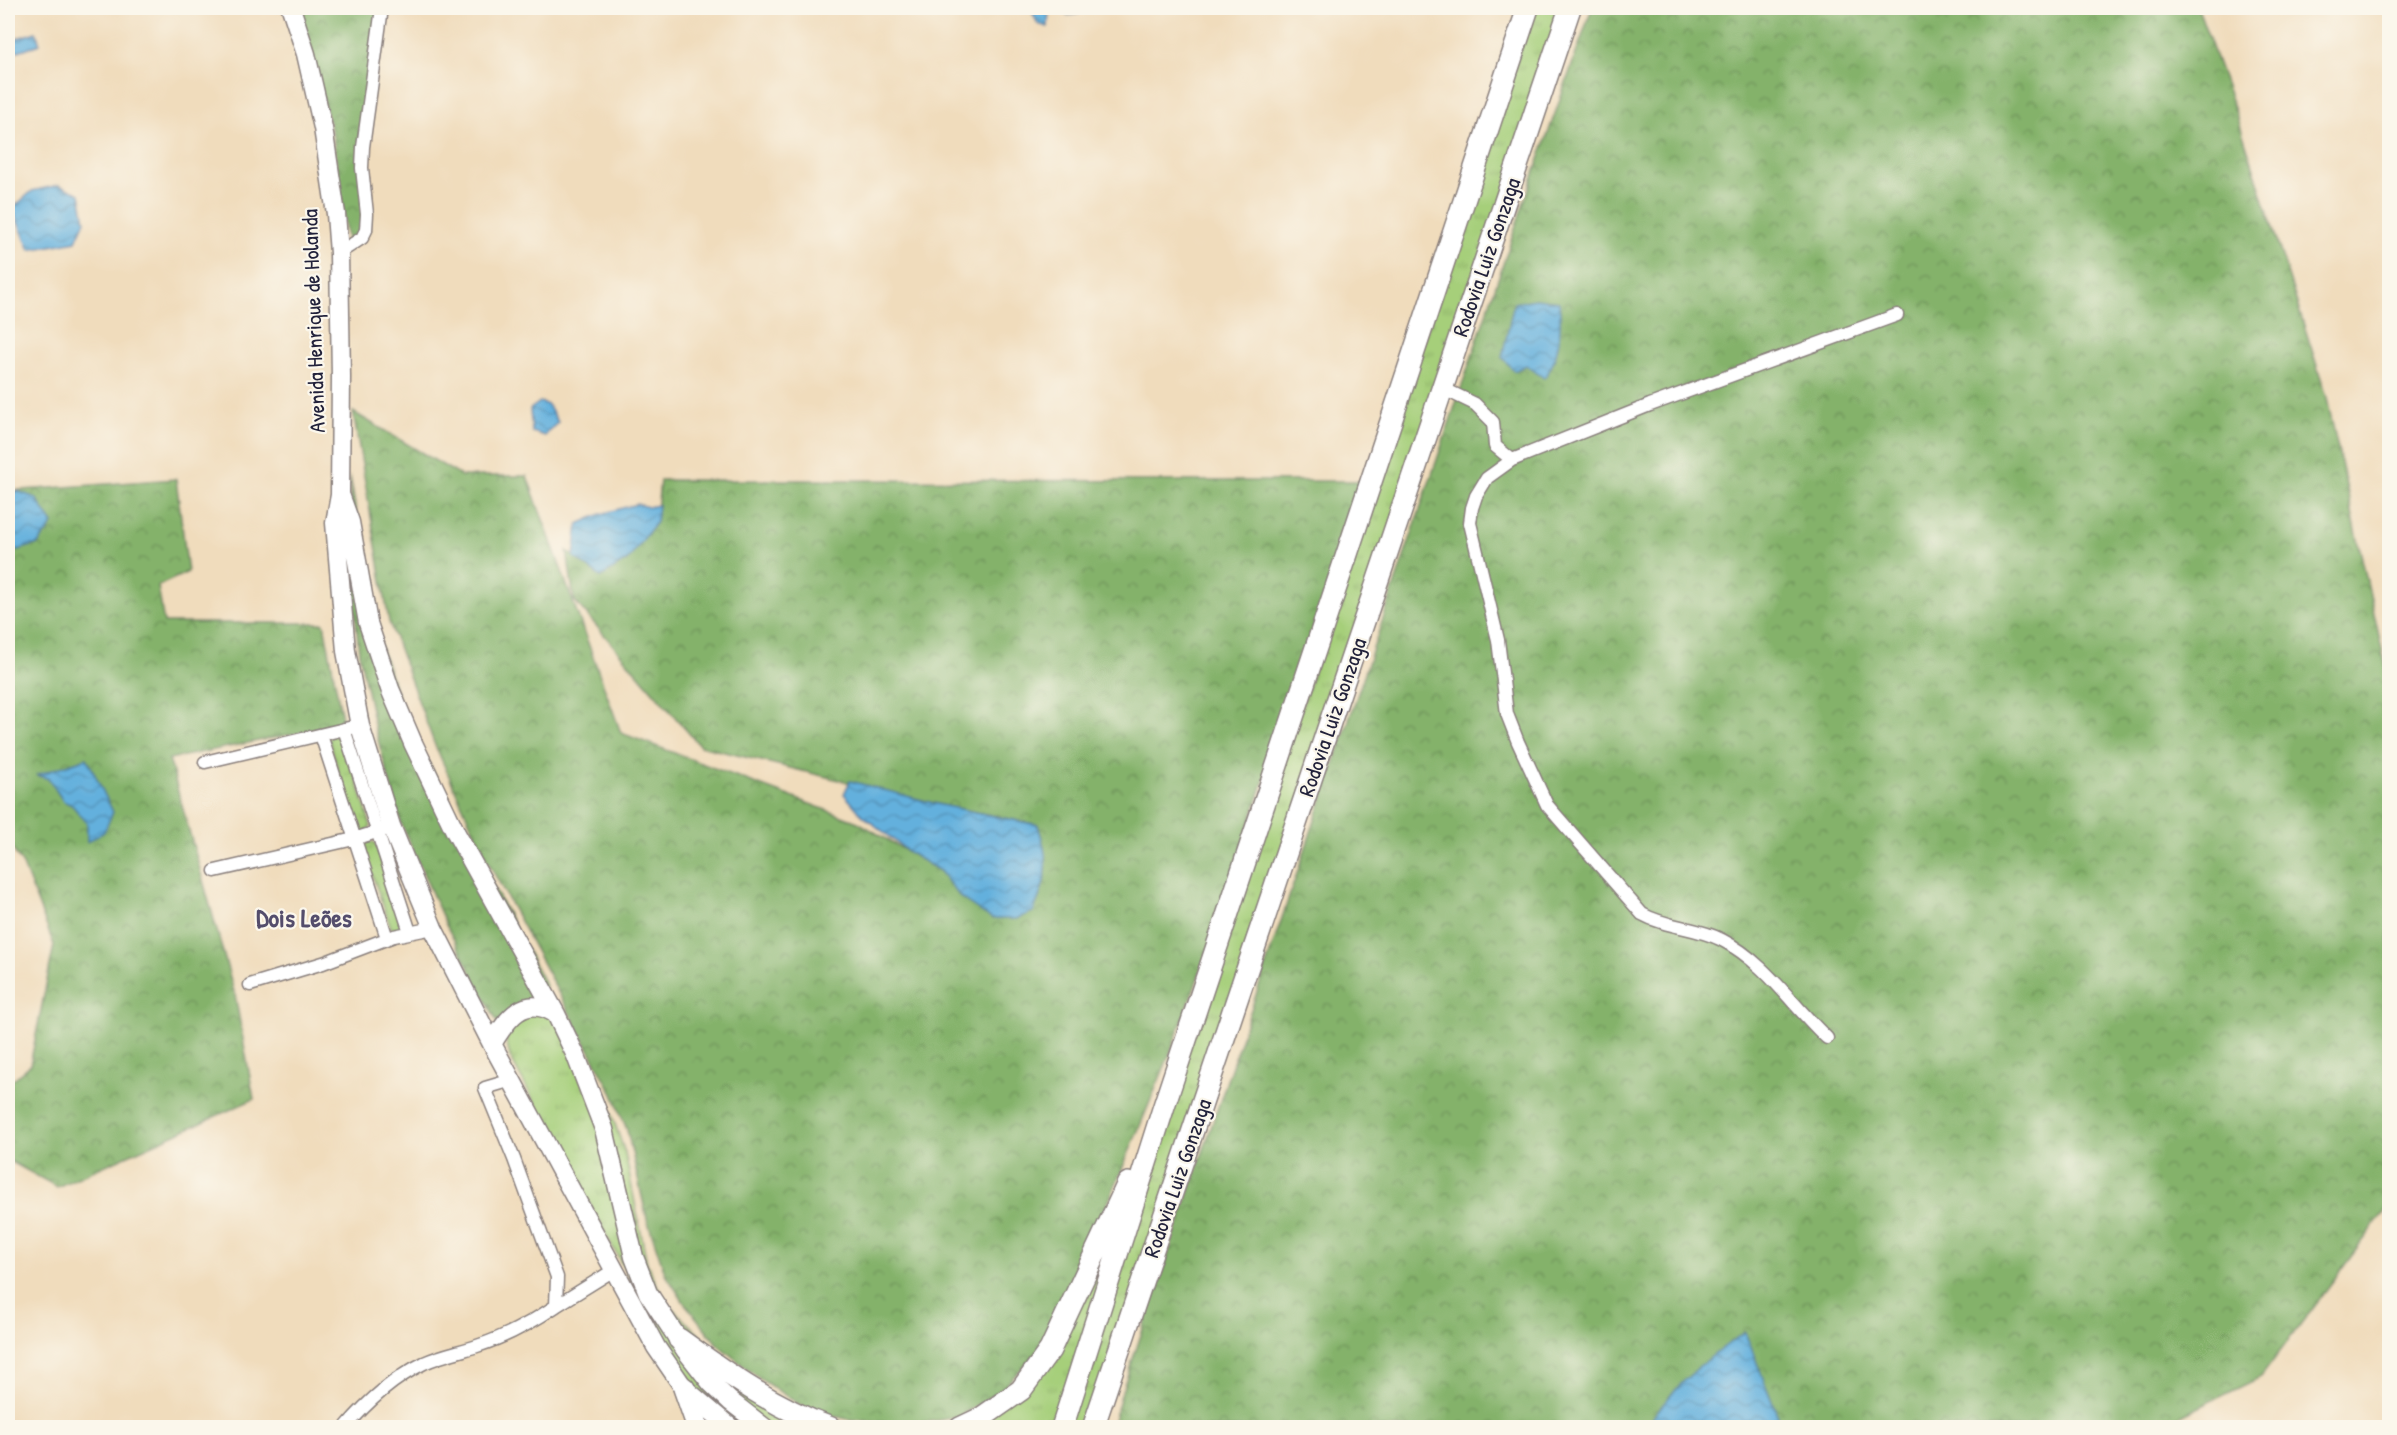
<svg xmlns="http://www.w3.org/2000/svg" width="2397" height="1435" font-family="'Patrick Hand',sans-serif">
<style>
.grass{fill:url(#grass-tufts);stroke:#64785a;stroke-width:1.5}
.forest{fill:url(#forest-crowns);stroke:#536a52;stroke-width:1.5}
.water{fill:url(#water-waves);stroke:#43698c;stroke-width:1.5}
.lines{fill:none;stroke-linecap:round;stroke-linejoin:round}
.street-casing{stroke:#897f7c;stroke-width:15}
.primary-casing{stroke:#897f7c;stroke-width:21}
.highway-casing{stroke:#897f7c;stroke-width:24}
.street{stroke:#fff;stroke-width:12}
.primary{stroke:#fff;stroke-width:18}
.highway{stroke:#fff;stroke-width:21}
.labels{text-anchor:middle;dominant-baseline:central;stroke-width:4.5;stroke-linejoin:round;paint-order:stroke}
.street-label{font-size:22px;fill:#22223b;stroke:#fbf7ec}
.quarter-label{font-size:26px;font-weight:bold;fill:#544d6c;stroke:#fbf7ec}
</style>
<defs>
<pattern id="grass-tufts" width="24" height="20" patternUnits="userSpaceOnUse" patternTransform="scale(1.5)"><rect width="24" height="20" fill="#a6cf7a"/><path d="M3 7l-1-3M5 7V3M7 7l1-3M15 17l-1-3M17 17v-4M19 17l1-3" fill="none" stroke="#8fb16a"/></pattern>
<pattern id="forest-crowns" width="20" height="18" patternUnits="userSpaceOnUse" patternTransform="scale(1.5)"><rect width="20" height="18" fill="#84b26a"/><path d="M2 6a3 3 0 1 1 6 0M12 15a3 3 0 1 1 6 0" fill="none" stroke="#6c9058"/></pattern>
<pattern id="water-waves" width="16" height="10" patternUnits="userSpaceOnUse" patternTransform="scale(1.5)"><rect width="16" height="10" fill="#64b0dd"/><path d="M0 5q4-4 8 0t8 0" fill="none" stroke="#528fb4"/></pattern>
</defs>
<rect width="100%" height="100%" fill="#fbf7ec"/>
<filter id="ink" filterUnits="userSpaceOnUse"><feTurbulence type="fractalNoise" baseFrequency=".0167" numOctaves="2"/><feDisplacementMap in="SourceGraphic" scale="12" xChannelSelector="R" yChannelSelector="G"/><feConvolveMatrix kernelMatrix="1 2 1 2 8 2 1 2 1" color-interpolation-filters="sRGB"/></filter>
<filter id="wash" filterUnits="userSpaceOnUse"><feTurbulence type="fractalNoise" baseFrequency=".008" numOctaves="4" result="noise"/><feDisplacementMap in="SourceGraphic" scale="24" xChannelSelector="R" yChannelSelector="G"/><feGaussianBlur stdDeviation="1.35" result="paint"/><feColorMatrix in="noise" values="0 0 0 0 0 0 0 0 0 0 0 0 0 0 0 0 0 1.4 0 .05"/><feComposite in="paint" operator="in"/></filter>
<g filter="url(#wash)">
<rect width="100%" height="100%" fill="#f0dcbc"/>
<path class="grass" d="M1534,8H1567L1093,1427L1062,1428Z
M343,735L371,826L367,831L357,832L329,740L331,736Z
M367,841L375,843L403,927L395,930L391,928L363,849V844Z
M561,1010L607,1101L625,1153L647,1263L664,1300L750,1384L836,1427H710L510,1057L504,1032L509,1019Z
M1117,1230L1060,1427L965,1428L1021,1390Z"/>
<path class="forest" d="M297,8H382L363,147L367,224L348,248L333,136Z
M1592,8H2198L2239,122L2326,394L2390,686L2389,1206L2261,1377L2157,1428H1112L1122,1391L1524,202Z
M353,412L461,476H527L621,733L858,822L940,871L961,898L1038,825L941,805L700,746L574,600L567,551L601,577L656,522L660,480L1362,481L1209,948L1169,1056L1098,1227L1045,1344L1002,1389L959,1417L909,1425L847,1419L808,1410L760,1379L718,1345L683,1301L665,1273L647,1219L627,1130L613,1094L487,860L434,743L389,622Z
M350,476L377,637L409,727L546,986L538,1004L500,1027L446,925L401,823L375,729L359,653L350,558Z
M176,479L188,572L158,586L164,623H324L343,724L169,759L235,995L254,1099L57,1187L8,1160V1084L30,1065L54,945L23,865L8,842V491Z"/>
<path class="water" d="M1030,8H1080L1081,9L1078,14L1067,15L1060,9H1049L1048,27L1038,24Z
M36,32L40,44L15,52L11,40Z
M59,185L80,194L85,221L76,241L30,250L12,209L32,191Z
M1535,299L1559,302C1562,327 1560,359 1544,378L1526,365L1514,371L1502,357L1514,303Z
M540,402L548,405L558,422L545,436L532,432L530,409Z
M17,491L36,498L53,524L38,544L8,553V494Z
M637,504L648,507L658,505L656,522L629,559L601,577L574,557L578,524L601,514Z
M87,758L113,812L104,832L87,842V823L72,805L63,801L49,779L37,775Z
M850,781L941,805L1038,825C1050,862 1049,876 1033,912L1016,919H992L961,898L940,871L910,853L862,815L844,794Z
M1745,1332L1782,1427H1651L1649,1422C1680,1381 1703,1361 1745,1332Z"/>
</g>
<g filter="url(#ink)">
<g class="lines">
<g class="street-casing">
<path id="street" d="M339,253L362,238L366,230L367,214L362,168L363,147L382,8
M1442,388L1475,404L1493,422L1495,446L1512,460
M344,729L410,932
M321,735L387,938
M205,762L353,727
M215,871L354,839L383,830
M250,985L323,963L394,936L433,928
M1827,1038C1792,1005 1765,962 1722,940C1697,927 1667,928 1642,914L1547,805L1518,742L1507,714L1498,640L1470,523L1472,508L1476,496L1487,478L1512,460L1650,405L1897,315
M556,1306L614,1270
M345,1428C367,1402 394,1378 424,1363C441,1355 459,1352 477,1346C506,1337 531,1323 556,1306L557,1277L514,1159L485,1088L512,1080"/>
</g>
<g class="primary-casing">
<path id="primary" d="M291,8L306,54L323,128L336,214L339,253L341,377L340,495L335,523L346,651L360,726L391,826L433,928L492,1044L656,1347L684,1388L731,1428
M341,497L350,522L368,623L390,689L413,743L456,833L556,1014L576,1056L604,1129L634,1257L648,1293L686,1351L711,1383L730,1401L765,1428
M492,1044C507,1019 524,993 556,1014"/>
</g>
<g class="highway-casing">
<path id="highway" d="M679,1339C726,1373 775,1408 831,1428
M684,1388L698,1428
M960,1428L981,1418L1021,1390L1050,1350L1128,1183
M1062,1428L1164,1106L1528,8
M1093,1428L1570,8"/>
</g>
<use href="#street" class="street"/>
<use href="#primary" class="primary"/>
<use href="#highway" class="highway"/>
</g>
</g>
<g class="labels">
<g class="street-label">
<text transform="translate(1486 257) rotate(-71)">Rodovia Luiz Gonzaga</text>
<text transform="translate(313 321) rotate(-92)">Avenida Henrique de Holanda</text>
<text transform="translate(1332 717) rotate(-71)">Rodovia Luiz Gonzaga</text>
<text transform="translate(1177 1178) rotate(-71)">Rodovia Luiz Gonzaga</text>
</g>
<g class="quarter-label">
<text x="304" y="917">Dois Leões</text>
</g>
</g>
<rect width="2397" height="1435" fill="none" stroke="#fbf7ec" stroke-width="30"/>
</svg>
